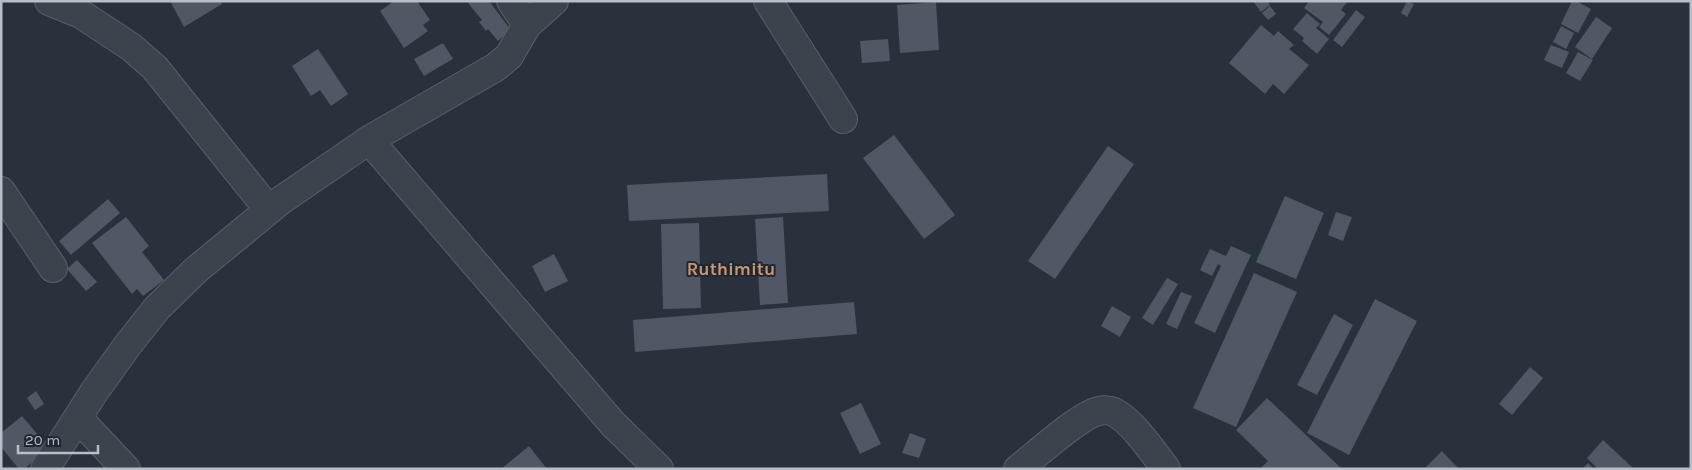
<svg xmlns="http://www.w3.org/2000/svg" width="1692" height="470" font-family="Karla,sans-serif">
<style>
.building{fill:#4f5864}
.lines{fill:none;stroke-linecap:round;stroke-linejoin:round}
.minor-casing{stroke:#59606a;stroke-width:30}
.minor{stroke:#3b434c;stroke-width:28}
.labels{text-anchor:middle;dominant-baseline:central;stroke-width:4;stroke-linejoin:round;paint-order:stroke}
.neighbourhood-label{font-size:18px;font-weight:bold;fill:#c89772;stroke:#202732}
</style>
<rect width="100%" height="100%" fill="#28313c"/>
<path class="building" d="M170,1H220L222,4L184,27Z
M394,1H417L430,20L423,25L428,31L404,48L380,11Z
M471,1H489L511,30L498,41L488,29L486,31L479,22L482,20L468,3Z
M1253,1H1267L1270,5L1261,12Z
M1309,1H1348L1341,10L1346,14L1329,35L1319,27L1323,22L1304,8Z
M1407,1L1414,4L1407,17L1401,13Z
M1572,1H1576L1591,9L1578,33L1561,24Z
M936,2L939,50L900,53L897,5Z
M1270,6L1276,14L1268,20L1262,13Z
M1356,10L1365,17L1342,47L1333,40Z
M1307,13L1320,24L1316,28L1329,39L1317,54L1302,41L1304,38L1293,29Z
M1596,17L1612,28L1592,59L1575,47Z
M1261,25L1274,36L1278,31L1294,45L1289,49L1309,65L1284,94L1273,84L1265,94L1229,63Z
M1561,26L1574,33L1566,49L1553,42Z
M888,39L890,61L862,63L860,41Z
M443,43L453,59L424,76L414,59Z
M1551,45L1569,52L1562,68L1544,60Z
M318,49L348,94L331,106L320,90L311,96L292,66Z
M1578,52L1593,60L1580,81L1566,73Z
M894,135L955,215L924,239L863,158Z
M1108,146L1134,164L1055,279L1028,261Z
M827,174L829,211L629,221L627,185Z
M1285,196L1324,213L1296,279L1256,262Z
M108,199L120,213L71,255L59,241Z
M1336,212L1352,217L1343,241L1328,235Z
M126,217L149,246L142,252L164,280L143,296L137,289L132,294L92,243Z
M783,217L788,303L760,305L755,219Z
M699,223L701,308L663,309L661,224Z
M1231,246L1251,255L1215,333L1194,323L1221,266L1218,264L1212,276L1200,270L1210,249L1226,256Z
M554,254L568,281L545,292L532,266Z
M77,260L97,282L86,291L67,269Z
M1254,273L1297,292L1236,427L1193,408Z
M1167,278L1178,284L1153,325L1142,318Z
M1181,292L1192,296L1177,329L1166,324Z
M1375,299L1417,321L1349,455L1307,433Z
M854,302L857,334L635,352L633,320Z
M1112,306L1131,317L1120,337L1101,326Z
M1334,314L1353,325L1317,395L1297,385Z
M1530,367L1543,378L1512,415L1499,404Z
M36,391L44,404L35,410L27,398Z
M1267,398L1342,469H1260L1268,461L1236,430Z
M861,403L881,444L860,454L840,413Z
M22,416L49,448L24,469H19L1,447V433Z
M910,433L926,439L919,458L902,453Z
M1603,440L1634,469H1598L1587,458Z
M529,446L547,469H501Z
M1442,451L1459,469H1424Z
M1588,463L1594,469H1582Z"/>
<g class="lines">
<g class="minor-casing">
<path id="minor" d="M49,1L81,14L131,47L155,68L269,210
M511,1L527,25
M768,1L843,119
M369,140L613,424L659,469
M1,191L53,268
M78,418L126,469
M45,469L94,392L127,346L157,308L196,270L280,201L369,140L496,67L509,56L527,25L554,1
M1018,469C1035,456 1081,414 1099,411C1103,410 1111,410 1114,412C1133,422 1153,452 1166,469"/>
</g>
<use href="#minor" class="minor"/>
</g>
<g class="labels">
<g class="neighbourhood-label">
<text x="731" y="269">Ruthimitu</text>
</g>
</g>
<rect width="1692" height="470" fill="none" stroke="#b8bec7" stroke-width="5"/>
<path d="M18 445v8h80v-8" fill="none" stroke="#b8bec7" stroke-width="2.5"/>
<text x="25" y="445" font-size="15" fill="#b8bec7" stroke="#202732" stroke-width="4" paint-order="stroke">20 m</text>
</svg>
